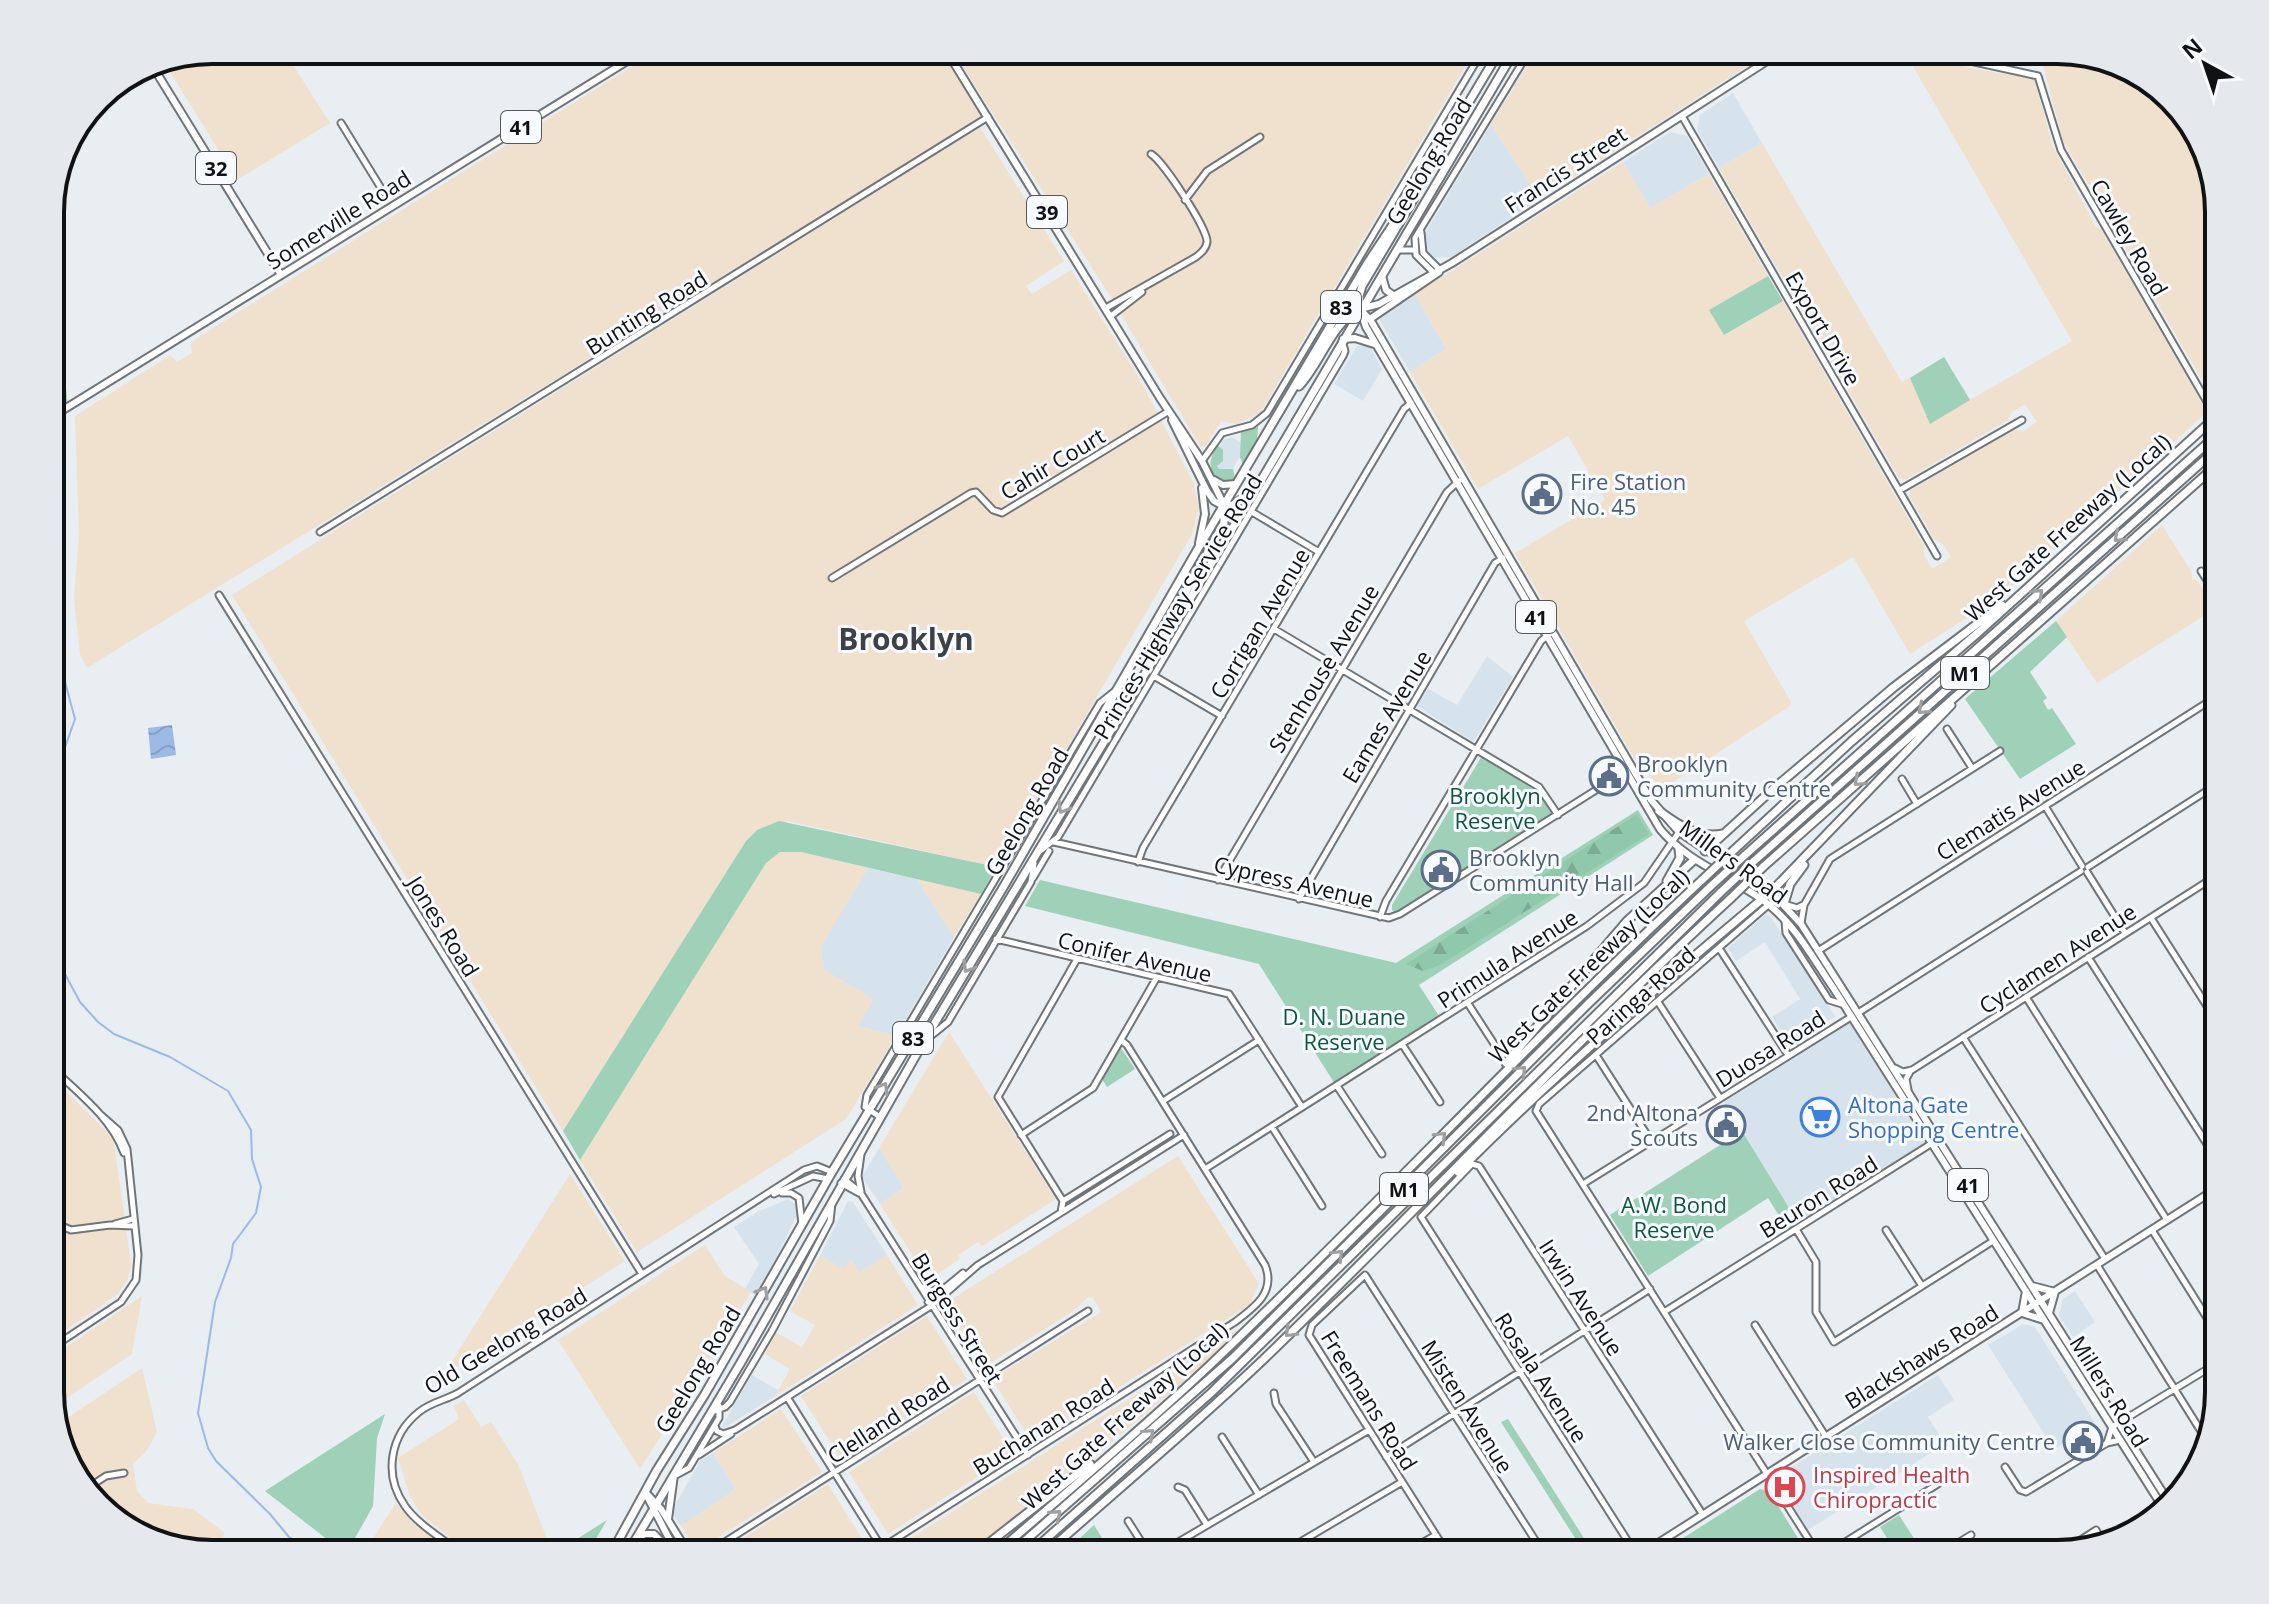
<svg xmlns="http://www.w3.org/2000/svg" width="2269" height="1604" font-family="'Open Sans',sans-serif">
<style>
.built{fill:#d7e3ec}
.industrial{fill:#efe1ce}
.green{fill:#9ed1b7}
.forest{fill:url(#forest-firs)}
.water{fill:url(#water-waves)}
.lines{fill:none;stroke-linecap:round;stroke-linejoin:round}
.stream{stroke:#9db9e5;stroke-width:2}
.minor-casing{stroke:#707579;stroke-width:9}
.major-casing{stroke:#707579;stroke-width:10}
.highway-casing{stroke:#707579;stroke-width:11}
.minor{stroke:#fff;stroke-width:5}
.major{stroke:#fff;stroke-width:6}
.highway{stroke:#fff;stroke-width:7}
.highway-bridge-casing{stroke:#707579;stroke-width:11;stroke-linecap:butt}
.highway-bridge{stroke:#fff;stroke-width:7}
.oneway{stroke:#a0a0a1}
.labels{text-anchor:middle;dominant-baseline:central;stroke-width:6;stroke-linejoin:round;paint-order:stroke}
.shield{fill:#f7fbff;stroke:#56585a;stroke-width:2}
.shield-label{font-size:20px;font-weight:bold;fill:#111214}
.street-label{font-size:22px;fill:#111214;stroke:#f7fbff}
.service-label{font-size:22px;fill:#4e5e75;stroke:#f7fbff;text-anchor:start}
.park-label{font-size:22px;fill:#10563b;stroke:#f7fbff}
.shop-label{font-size:22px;fill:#366cbe;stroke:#f7fbff;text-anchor:start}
.health-label{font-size:22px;fill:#be3a42;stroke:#f7fbff;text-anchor:start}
.district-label{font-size:30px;font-weight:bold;fill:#3e4246;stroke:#f7fbff}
.rim{fill:none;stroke:#111214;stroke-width:4}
</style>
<defs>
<pattern id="forest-firs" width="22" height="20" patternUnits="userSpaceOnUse" patternTransform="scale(2)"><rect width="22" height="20" fill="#90c8ab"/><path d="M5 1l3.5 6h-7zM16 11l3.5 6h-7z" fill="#7bab92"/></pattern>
<pattern id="water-waves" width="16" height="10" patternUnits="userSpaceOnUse" patternTransform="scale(2)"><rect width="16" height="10" fill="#9db9e5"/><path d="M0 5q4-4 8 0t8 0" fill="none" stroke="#869ec4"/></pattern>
</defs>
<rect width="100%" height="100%" fill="#e8eef2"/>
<path class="built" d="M1998,50H2058L2101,65L2042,61Z
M1733,93L1762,143L1719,168L1697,130L1700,115Z
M1491,124L1540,199L1451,257L1433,258L1425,248L1424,235Z
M1670,132L1687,136L1709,174L1650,208L1623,162Z
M1415,294L1446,349L1410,372L1379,319L1380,316Z
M1357,346H1369L1382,369L1363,401L1334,384Z
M1232,437L1246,446L1228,477L1210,463L1223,440Z
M1487,656L1513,677L1474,741H1472L1417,706L1428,689L1457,705Z
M868,868L917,879L954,937L896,1036L858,1026L873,999L824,970L820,947Z
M1765,915L1770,916L1835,1016L1790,1045L1772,1017L1800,999L1765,942L1736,961L1728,948Z
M1850,1023L1926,1145L1799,1224L1724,1102Z
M879,1148L904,1188L880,1204L862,1177Z
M788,1199L798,1206L796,1217L757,1296L745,1289L759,1264L734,1227L757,1212Z
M848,1201L853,1202L887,1255L859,1273L851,1260L845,1270L820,1256Z
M2075,1291L2095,1322L2073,1337L2059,1316L2063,1299Z
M2023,1324L2035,1327L2095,1423L2054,1449L1988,1345Z
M752,1375L778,1390L775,1396L724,1428L722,1426Z
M1938,1375L1954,1400L1928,1417L1945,1444L1808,1530L1776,1477Z
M713,1453L736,1489L681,1526L674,1516V1507L700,1461Z"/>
<path class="industrial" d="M212,50H305L290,60L330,123L237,180L164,62Z
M658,50H946L986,114L87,668L80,654L74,598L79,535L75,416L170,355L177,362L192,353L191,342Z
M952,50H1475L1260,413L1237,424L1221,421L1205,447L1200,446L1107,291Z
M1537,50H1772L1540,199L1491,124Z
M1907,56L2035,80L2052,145L2096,227L2101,229L2207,412L2001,596L1910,654L1853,557L1744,621L1791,702L1790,706L1662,789L1636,761L1515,553L1605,500L1568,436L1478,489L1410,372L1446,349L1415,294L1623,162L1650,208L1709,174L1768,276L1710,310L1725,335L1783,301L1924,546V555L1932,569L1951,557L1943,544L1935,540L1909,496L1911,490L2014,430L2023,431L2037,422L2025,404L2012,412L2008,420L1905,480L1899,478L1719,168L1762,143L1902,382L1944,357L1970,400L2072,341Z
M2042,61L2101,65L2155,83L2202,140L2219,211V398L2215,402L2063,141Z
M980,127L1064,261L1026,286L1032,294L1071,270L1138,376L1193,482L1199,507L1192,534L997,867L788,821L757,830L746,841L563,1131L232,595Z
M2162,525L2191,571L2192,579L2197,580L2215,609L2097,683L2056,621Z
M780,852H801L868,868L820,948L824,970L873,999L858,1026L896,1036L846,1119L637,1252L580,1160L766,863Z
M917,879L981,894L954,937Z
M949,1032L1056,1199L982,1246L978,1242L958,1255L960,1259L928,1280L880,1204L904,1188L879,1148Z
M50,1076L107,1132L114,1143L131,1264L128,1279L118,1294L50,1341Z
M1178,1156L1259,1284L1249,1305L1032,1442L992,1379L1101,1312L1093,1298L1088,1297L1072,1312L984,1367L944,1304Z
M570,1174L625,1261L442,1377Z
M705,1245L725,1276L751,1292L640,1469L558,1340Z
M887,1255L918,1305L775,1396L790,1369L765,1354L777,1333L802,1347L809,1336L815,1325L790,1311L820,1256L845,1269L851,1259L859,1272Z
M142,1296L132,1354L52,1408L50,1358Z
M927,1316L967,1379L841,1459L801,1396Z
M1237,1330L1239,1332L1181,1384L978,1554H886Z
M142,1368L157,1432L147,1450L133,1464L137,1491L148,1503L193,1509L224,1532L223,1540L236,1554H211L114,1521L71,1473L57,1425Z
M974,1392L1013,1454L888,1534L849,1472Z
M464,1400L481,1427L491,1422L518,1464L553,1554H471L422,1515L410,1497L398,1458L459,1419L454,1406Z
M781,1409L822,1472L701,1548L695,1547L681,1526L736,1489L713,1453Z
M828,1484L867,1547L856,1554H727L725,1550Z
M396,1503L405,1514L457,1554H363Z"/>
<path class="green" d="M1768,276L1783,301L1724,335L1709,310Z
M50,293L58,314L68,407L50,418Z
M1944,357L1970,400L1930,424L1910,378Z
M1258,426L1257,443L1243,465L1240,457L1241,432Z
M1217,445L1223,450V461L1217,466L1219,469H1233L1235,478L1230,482L1217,480C1208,465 1209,461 1217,445Z
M2056,621L2067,637L2030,672L2047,698L2043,701L2048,710L2052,708L2076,744L2020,779L1965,699Z
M1482,756L1538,789L1555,812L1395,913L1392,910V905Z
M1638,810L1653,835L1419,985L1439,1016L1335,1084L1259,964L1025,906L1040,880L1396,963Z
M779,821L997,867L981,894L801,852H780L766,863L580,1160L563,1131L746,841L757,830Z
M1121,1048L1135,1069L1107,1087L1102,1079Z
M1742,1131L1799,1224L1788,1230L1768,1198L1648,1276L1610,1215Z
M385,1414L377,1438L373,1506L346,1554L265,1491Z
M1508,1419L1589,1546L1584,1552L1501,1422Z
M1760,1489L1769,1491L1807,1553L1658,1554Z
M1899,1515L1924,1554H1897L1880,1527Z
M607,1520L587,1554H553Z
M1094,1525L1112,1554H1063Z"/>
<path class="forest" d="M1637,814L1649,834L1440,965L1423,971L1406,964Z"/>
<path class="water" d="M172,725L176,755L151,759L148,728Z"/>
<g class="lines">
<path class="stream" d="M50,599L51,577L61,545L60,445L54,424L58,314L50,293
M50,790L75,719L50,626
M50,946L80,1002L98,1022L114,1034L170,1057L228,1091L251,1130L252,1159L261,1187L256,1213L233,1244L231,1258L215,1302L198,1413L208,1448L216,1461L270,1514L289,1537L319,1554"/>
<g class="minor-casing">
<path id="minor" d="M1920,50L2038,76L2061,150L2210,407
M1682,116L1937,556
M341,123L384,193
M1439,124L1444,143
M1415,165L1437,151
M1185,200L1207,171L1260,137
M1421,232L1423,253L1439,269
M1397,250H1414
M1433,272L1416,255L1415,238L1530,50
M1106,308L1196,257C1201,253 1206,249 1207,242C1208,229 1163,161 1151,154
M1111,316L1142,292
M1202,461L1222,433L1252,425L1267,413L1483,50
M1900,490L2022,420
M1252,512L1319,552
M320,532L988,117
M2201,571L2219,599
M832,578L971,493L976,492L993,510L1002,513L1169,411
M219,595L642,1274
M1274,629L1539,787L1558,815
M1154,676L1222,716
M1947,729L1972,768
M1902,779L1917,804
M2045,806L2082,866
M1054,842L1389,918L1400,914L1626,771
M1040,851L1058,837L1343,356L1345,351L1342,341
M1138,862L1143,848L1404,409L1411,403
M2088,867L2219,783
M2087,872L2125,933
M1033,878L1049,851
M1218,880L1447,492L1459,481
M1299,899L1495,563L1503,558
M1784,904L1797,908L1803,905
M1768,905L1539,1104L1536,1111L1818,1554
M1380,917L1386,901L1541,641L1552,632
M2151,918L2219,1025
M1785,921L1786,933L1829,1000L1842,1004
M1801,923L1804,905L1830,859L2000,751
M996,939L1229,994L1302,1107
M1719,948L1788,1055
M1818,951L2219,695
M2088,957L2219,1163
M2026,997L2167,1220
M1467,1002L1498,1050
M1658,1002L1720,1098
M1858,1013L2081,871
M1963,1037L2105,1259
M927,1039L948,1022L1031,882L1034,863
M1402,1044L1440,1102
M1596,1055L1651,1141
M50,1066C77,1092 111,1117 124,1153
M1895,1068L1903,1072L1912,1070L2219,874
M1337,1086L1382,1154
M1908,1090L1906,1079L1911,1070
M1163,1101L1259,1040
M880,1117L865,1107L867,1095L1100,703L1115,691
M1272,1127L1322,1206
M1021,1135L1093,1088L1157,977
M861,1154L858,1176L861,1192
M1205,1169L1587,926L1644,883L1679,832
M844,1179L860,1192L1028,1455
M841,1183L859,1193
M1583,1184L1851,1017
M782,1193H791L799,1198L802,1224
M774,1194L813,1176L828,1179
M2207,1195L2219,1214
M1063,1201L1170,1134
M1061,1212L1063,1201L998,1097L1077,959
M50,1214L57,1224L71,1230L110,1225L134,1226
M115,1224L133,1219
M1796,1229L1816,1262V1312L1834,1342L1993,1241
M1886,1230L1922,1286
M2152,1230L2219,1337
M2097,1265L2204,1436
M922,1287L931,1291L942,1287
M928,1302L963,1273
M1664,1312L1926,1147L1932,1143L1930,1128
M1755,1325L1826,1437
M50,1349L121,1302L136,1280L138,1255L127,1149L118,1130L101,1115
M1274,1393L1276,1404L1314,1462
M787,1397L882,1548
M712,1412L725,1407L730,1402L772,1331L830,1221L832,1203
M715,1426L717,1431L723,1434L735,1430L931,1306L978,1265L1184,1135
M1222,1437L1259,1495
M2107,1443L2112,1427L2219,1362
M699,1455L731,1434
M1386,1457L1650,1289
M2005,1467L2020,1490L2026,1492L2107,1443L2120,1440
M676,1475L689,1468L719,1418V1406
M1178,1487L1185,1490L1207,1525
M86,1489L106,1476L124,1473
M1128,1521L1149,1554
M462,1554C445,1540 418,1525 405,1506C383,1475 390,1435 419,1412C431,1402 446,1400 458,1393L804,1170L817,1166L832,1172
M706,1554L1088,1311
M872,1554L1235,1322C1255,1307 1276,1292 1265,1265L1127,1045L1121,1040
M1158,1554L1369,1430
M1280,1554L1402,1482
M1403,1554L1436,1535
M1448,1554L1309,1335L1312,1325L1365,1275L1544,1554
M1636,1554L1421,1217L1472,1164L1479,1166L1703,1515
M1826,1554L1938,1484
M1940,1554L1971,1535
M2059,1554L2096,1530L2104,1543"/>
</g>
<g class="major-casing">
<path id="major" d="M946,50L1160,398L1202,461L1224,505
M150,62L281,275
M1382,276L1386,290L1394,296
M1360,309L1366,327L1660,829C1689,864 1733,877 1768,904C1796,926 1814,960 1834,989L2164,1509
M1360,309L1371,321L1651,800L1679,832L1771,892L1801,924L2170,1504
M1360,309L1379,304L1452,263L1784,50
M1370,319L1439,272
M1343,339L1355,338L1374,344
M50,418L645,50
M1172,420L1207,491L1214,501L1223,506
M1214,480L1223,485L1236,484
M1199,543L1205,514L1202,488
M2032,1286L2055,1292
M2022,1313L2044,1320
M2022,1313L2026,1291
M2049,1313L2055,1292
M646,1493L661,1509L689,1554
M647,1496L677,1554
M668,1519L674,1475
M638,1538L645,1534H654L673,1554
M1641,1554L2219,1187"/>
</g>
<g class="highway-casing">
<path id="highway" d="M1360,309L1359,296L1362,286L1414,198
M1299,386C1320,364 1333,320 1360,309
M1223,506L1233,505L1253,492
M1175,618L1178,606L1224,523V505
M1659,811C1679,825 1697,839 1723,834
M1734,850L1852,741L1980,631L2219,414
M1705,851L1772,790L1894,687L2002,605
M1744,856L2219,433
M1753,862L2219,447
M1763,867L2219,463
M1667,881L1680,858L1679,849
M1771,892L1951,705
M1784,904L1790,884L1804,865
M1506,1063L1627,921L1694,860
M1458,1172C1554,1075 1657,987 1761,900
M611,1554L657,1470L705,1394L832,1172L1004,886L1199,547L1367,264L1420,184L1500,50
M627,1554L740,1364L924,1041L1255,491L1515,50
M975,1554L1090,1464
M995,1554C1067,1492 1140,1431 1209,1366C1377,1207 1533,1037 1702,880
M1010,1554L1233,1358L1589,1003L1711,886
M1029,1554L1212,1392L1721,892
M1045,1554C1119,1488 1195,1425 1266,1357C1422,1206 1570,1046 1730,899"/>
</g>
<use href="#minor" class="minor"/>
<use href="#major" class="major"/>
<use href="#highway" class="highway"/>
<g class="highway-bridge-casing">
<path id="highway-bridge" d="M1702,880L1734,850
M1711,886L1744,856
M1721,892L1753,862
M1730,899L1763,867"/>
</g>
<use href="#highway-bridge" class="highway-bridge"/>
</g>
<defs><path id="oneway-chevron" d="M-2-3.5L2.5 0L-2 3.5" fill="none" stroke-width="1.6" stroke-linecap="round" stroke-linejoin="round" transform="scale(2)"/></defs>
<g class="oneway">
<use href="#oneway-chevron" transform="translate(2119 537) rotate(139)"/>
<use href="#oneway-chevron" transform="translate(2038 594) rotate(-42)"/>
<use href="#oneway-chevron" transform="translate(1923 709) rotate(139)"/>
<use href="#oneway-chevron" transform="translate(1859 781) rotate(138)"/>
<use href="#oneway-chevron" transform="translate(1063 808) rotate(121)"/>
<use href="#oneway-chevron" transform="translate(968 967) rotate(121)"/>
<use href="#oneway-chevron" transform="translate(1521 1071) rotate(-45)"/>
<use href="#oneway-chevron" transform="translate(883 1088) rotate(-59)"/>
<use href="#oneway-chevron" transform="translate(1441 1137) rotate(-45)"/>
<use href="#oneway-chevron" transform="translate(1338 1255) rotate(-45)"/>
<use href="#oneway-chevron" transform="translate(763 1292) rotate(-60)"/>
<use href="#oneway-chevron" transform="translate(1290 1332) rotate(135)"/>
<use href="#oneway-chevron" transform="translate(1149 1434) rotate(-42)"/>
<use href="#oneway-chevron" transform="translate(1056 1515) rotate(-41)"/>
</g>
<defs>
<g id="civic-ring" transform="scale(2)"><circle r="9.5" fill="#f7fbff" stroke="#5c6f8a" stroke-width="1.5"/><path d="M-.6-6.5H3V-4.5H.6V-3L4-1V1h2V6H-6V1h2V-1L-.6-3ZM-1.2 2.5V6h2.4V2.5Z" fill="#5c6f8a"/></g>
<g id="supermarket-ring" transform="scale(2)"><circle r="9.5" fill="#f7fbff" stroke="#3f7fe0" stroke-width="1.5"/><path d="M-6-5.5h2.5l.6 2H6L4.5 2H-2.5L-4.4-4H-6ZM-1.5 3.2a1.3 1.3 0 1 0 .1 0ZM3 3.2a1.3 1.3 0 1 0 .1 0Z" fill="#3f7fe0"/></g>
<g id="hospital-ring" transform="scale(2)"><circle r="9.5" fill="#f7fbff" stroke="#e0444e" stroke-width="1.5"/><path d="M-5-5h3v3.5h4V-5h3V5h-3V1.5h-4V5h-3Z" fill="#e0444e"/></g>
</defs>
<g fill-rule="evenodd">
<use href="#civic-ring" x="1542" y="494"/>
<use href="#civic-ring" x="1609" y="776"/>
<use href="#civic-ring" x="1441" y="870"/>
<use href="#supermarket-ring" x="1820" y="1117"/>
<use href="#civic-ring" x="1726" y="1125"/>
<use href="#civic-ring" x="2083" y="1441"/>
<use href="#hospital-ring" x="1785" y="1487"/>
</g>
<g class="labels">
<g class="shield">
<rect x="501" y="111" width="40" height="32" rx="6"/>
<rect x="196" y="152" width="40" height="32" rx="6"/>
<rect x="1027" y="196" width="40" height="32" rx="6"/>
<rect x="1321" y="291" width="40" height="32" rx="6"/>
<rect x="1516" y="601" width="40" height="32" rx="6"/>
<rect x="1941" y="657" width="48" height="32" rx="6"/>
<rect x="893" y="1022" width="40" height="32" rx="6"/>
<rect x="1948" y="1169" width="40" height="32" rx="6"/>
<rect x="1380" y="1173" width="48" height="32" rx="6"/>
</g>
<g class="shield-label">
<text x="521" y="127">41</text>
<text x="216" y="168">32</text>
<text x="1047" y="212">39</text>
<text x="1341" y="307">83</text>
<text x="1536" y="617">41</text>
<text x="1965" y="673">M1</text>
<text x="913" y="1038">83</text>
<text x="1968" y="1185">41</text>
<text x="1404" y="1189">M1</text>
</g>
<g class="street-label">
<text transform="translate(1428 161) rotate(-59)">Geelong Road</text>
<text transform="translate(1565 169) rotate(-33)">Francis Street</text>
<text transform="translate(338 219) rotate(-32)">Somerville Road</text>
<text transform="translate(2130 237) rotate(60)">Cawley Road</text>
<text transform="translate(646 312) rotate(-32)">Bunting Road</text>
<text transform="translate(1824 328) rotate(60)">Export Drive</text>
<text transform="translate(1052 463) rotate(-31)">Cahir Court</text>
<text transform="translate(2067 527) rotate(-42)">West Gate Freeway (Local)</text>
<text transform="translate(1177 606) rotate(-59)">Princes Highway Service Road</text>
<text transform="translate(1259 623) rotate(-59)">Corrigan Avenue</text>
<text transform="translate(1323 668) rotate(-59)">Stenhouse Avenue</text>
<text transform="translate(1386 716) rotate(-59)">Eames Avenue</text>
<text transform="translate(2010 809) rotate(-32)">Clematis Avenue</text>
<text transform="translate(1026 811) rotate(-60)">Geelong Road</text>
<text transform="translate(1734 861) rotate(36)">Millers Road</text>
<text transform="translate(1294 881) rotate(13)">Cypress Avenue</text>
<text transform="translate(444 926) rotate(58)">Jones Road</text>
<text transform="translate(1135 956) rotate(13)">Conifer Avenue</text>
<text transform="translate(1507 958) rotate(-33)">Primula Avenue</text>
<text transform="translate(2057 958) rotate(-33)">Cyclamen Avenue</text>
<text transform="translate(1588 965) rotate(-44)">West Gate Freeway (Local)</text>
<text transform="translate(1640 995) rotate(-41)">Paringa Road</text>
<text transform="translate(1770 1048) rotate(-32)">Duosa Road</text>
<text transform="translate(1818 1196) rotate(-32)">Beuron Road</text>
<text transform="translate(1582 1297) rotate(57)">Irwin Avenue</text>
<text transform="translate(958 1318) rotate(58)">Burgess Street</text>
<text transform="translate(505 1340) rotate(-31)">Old Geelong Road</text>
<text transform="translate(1921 1356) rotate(-32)">Blackshaws Road</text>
<text transform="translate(697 1369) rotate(-59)">Geelong Road</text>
<text transform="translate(1542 1377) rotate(57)">Rosala Avenue</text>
<text transform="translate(2110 1391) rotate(58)">Millers Road</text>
<text transform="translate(1370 1400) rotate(58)">Freemans Road</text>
<text transform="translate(1468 1406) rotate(58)">Misten Avenue</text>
<text transform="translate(1124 1415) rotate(-42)">West Gate Freeway (Local)</text>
<text transform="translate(888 1419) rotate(-33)">Clelland Road</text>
<text transform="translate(1043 1426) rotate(-32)">Buchanan Road</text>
</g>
<g class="service-label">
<text x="1570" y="481">Fire Station<tspan x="1570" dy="25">No. 45</tspan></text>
<text x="1637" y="763">Brooklyn<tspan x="1637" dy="25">Community Centre</tspan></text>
<text x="1469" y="857">Brooklyn<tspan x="1469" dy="25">Community Hall</tspan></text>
<text x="1698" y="1112" text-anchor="end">2nd Altona<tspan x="1698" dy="25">Scouts</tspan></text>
<text x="2055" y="1441" text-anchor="end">Walker Close Community Centre</text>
</g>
<g class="park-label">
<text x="1495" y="795">Brooklyn<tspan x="1495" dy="25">Reserve</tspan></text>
<text x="1344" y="1016">D. N. Duane<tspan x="1344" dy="25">Reserve</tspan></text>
<text x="1674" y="1204">A.W. Bond<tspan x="1674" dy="25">Reserve</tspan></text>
</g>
<g class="shop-label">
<text x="1848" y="1104">Altona Gate<tspan x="1848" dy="25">Shopping Centre</tspan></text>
</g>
<g class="health-label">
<text x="1813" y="1474">Inspired Health<tspan x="1813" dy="25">Chiropractic</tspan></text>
</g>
<g class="district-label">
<text x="906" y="638">Brooklyn</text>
</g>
</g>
<path d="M0 0H2269V1604H0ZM212 64H2057A148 148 0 0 1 2205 212V1392A148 148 0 0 1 2057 1540H212A148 148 0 0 1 64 1392V212A148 148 0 0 1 212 64Z" fill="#e5e8ec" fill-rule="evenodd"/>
<path class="rim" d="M212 64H2057A148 148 0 0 1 2205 212V1392A148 148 0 0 1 2057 1540H212A148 148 0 0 1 64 1392V212A148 148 0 0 1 212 64Z"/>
<g transform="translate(2205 64) rotate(320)" stroke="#f7fbff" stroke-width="6" paint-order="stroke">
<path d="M0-6L14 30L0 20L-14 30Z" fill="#111214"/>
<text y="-12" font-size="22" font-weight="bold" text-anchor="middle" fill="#111214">N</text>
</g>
</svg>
